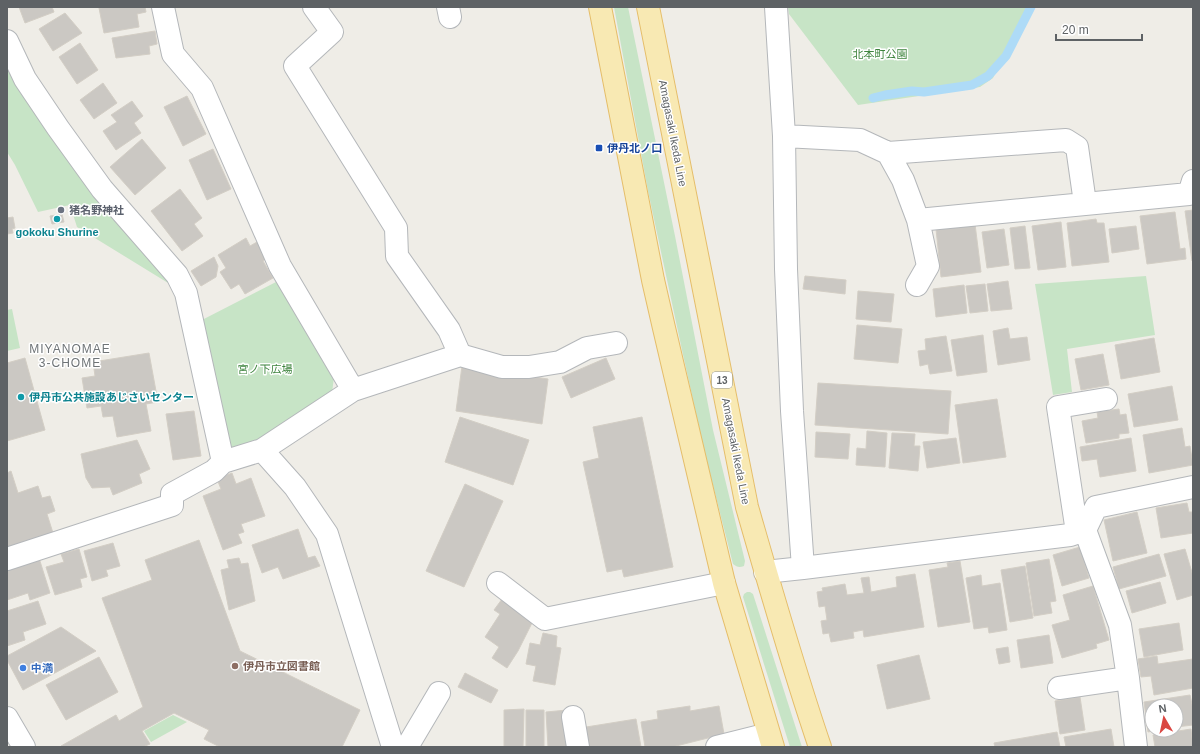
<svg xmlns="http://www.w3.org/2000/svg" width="1200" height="754" font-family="Arial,'Noto Sans JP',sans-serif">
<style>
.green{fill:#c7e4c6}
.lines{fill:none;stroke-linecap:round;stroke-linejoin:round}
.stream{stroke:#aedbf7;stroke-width:9}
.building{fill:#cbc8c3;stroke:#d3cec5}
.minor-casing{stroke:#b4b7ba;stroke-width:24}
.primary-casing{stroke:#e5bd69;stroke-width:24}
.minor{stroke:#fff;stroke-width:22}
.primary{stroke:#f8e9b3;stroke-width:22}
.transit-dot{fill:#1a4fb4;stroke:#fff;stroke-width:1.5}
.worship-dot{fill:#6b7280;stroke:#fff;stroke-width:1.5}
.culture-dot{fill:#0f9aa8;stroke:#fff;stroke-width:1.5}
.education-dot{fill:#8d6e63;stroke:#fff;stroke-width:1.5}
.shop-dot{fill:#3f7fe0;stroke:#fff;stroke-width:1.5}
.labels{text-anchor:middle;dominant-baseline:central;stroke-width:3;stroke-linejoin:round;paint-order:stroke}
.shield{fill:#fff;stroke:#8e9193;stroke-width:1}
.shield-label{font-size:10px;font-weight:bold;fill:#5e6265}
.park-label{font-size:11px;fill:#3e843e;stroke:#fff}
.street-label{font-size:11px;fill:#5e6265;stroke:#fff}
.transit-label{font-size:11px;font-weight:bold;fill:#164399;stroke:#fff;text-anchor:start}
.worship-label{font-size:11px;font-weight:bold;fill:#5b616d;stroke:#fff;text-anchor:start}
.culture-label{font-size:11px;font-weight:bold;fill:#0d838f;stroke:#fff}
.education-label{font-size:11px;font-weight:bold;fill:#785e54;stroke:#fff;text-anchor:start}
.shop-label{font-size:11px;font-weight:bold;fill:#366cbe;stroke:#fff;text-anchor:start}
.neighbourhood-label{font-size:12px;letter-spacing:1px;fill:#6f7477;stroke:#fff}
</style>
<rect width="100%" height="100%" fill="#efede7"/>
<path class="green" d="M614,7H628L675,236L713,430L745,561L744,566C739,568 737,567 733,564L704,450L682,350L648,191Z
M788,7H1028L993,78L980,87L858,105L789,14Z
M7,55L173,286L77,227L70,205L38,212L15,165L7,152Z
M1146,276L1155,335L1067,349L1072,392L1053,395L1035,284Z
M276,282L334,377L332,393L256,445L232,449L223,436L200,321Z
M12,309L20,348L7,351V310Z
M747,592H750L753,594L802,747H790L743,597L744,594Z
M173,715L187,722L151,742L144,731Z"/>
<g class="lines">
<path class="stream" d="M873,98L885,95L912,91L924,92L972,85L988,76L1006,56L1031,7"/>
</g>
<path class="building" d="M19,7H52L54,12L25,23Z
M107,7H145L146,12L137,14L139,27L104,33L99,8Z
M65,13L82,33L53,51L39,29Z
M155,31L157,44L149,46L150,54L116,58L112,38Z
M80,43L98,70L77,84L59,57Z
M103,83L117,103L94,119L80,100Z
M187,96L206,134L183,146L164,107Z
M132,101L143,116L134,123L141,133L116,150L103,131L117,122L111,115Z
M142,139L166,168L135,195L110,167Z
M213,149L231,189L207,200L189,160Z
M180,189L202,218L194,224L203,236L182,251L151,211Z
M1193,210V261H1192L1185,211Z
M1175,212L1180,249L1185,248L1186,259L1147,264L1140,216Z
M62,214L64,222L52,224L50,216Z
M13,217L15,228L12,229L13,233L7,234V218Z
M1096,219L1097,223H1104L1109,262L1072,266L1067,223Z
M1061,222L1066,267L1038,270L1032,226Z
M975,224L981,272L941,277L936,229Z
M1025,226L1030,268L1015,269L1010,228Z
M1136,226L1139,249L1112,253L1109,229Z
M1004,229L1009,265L987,268L982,232Z
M246,238L250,246L257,242L267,258L263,261L273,278L245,294L239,284L231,289L220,272L226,268L218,255Z
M214,257L218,266L216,277L201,286L191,271Z
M805,276L846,280L845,294L803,289Z
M1008,281L1012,309L991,311L987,284Z
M985,284L988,311L970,313L966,286Z
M964,285L967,313L936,317L933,289Z
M858,291L894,294L891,322L856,319Z
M857,325L902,329L898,363L854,359Z
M1008,328L1010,339L1027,337L1030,360L998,365L993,331Z
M983,335L987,372L957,376L951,340Z
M946,336L952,371L930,374L928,364L920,366L918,351L926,350L925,339Z
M1154,338L1160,372L1121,379L1115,345Z
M149,353L158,402L146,404L151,431L117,437L113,416L103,417L101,406L87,408L82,378L95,376L93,362Z
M1103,354L1109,385L1081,390L1075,359Z
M25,358L45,430L7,441V363Z
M606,358L615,379L571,398L562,377Z
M462,366L548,379L542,424L456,411Z
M818,383L951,391L948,434L815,425Z
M1172,386L1178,420L1134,427L1128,394Z
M997,399L1006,457L963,463L955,405Z
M1119,409L1120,415L1126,414L1129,433L1119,434V438L1086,443L1082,421L1098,418L1097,412Z
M194,411L201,456L173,460L166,414Z
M460,417L529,440L513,485L445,462Z
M642,417L673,567L624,577L622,569L607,572L583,462L599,458L593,427Z
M1182,428L1185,447L1190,446L1193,465L1149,473L1143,435Z
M867,431L887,433L885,467L856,465L857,448L866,449Z
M816,432L850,434L848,459L815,457Z
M892,433L915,434L914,446H920L918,471L889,468Z
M956,438L960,463L927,468L923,442Z
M1131,438L1136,471L1100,477L1097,459L1082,461L1080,447Z
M137,440L150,469L139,474L142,483L113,495L110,487L92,488L86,478L81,454Z
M11,471L18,493L38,486L42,498L50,496L55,511L47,514L53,533L7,552V473Z
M232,473L236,484L251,478L265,516L241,524L244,532L238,534L242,543L223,550L203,496L221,489L217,479Z
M465,484L503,501L464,587L426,571Z
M1187,503L1189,512H1193V533L1161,538L1156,508Z
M1137,512L1147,553L1113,561L1104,520Z
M298,529L308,558L315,556L320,566L283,579L278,567L262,573L252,545Z
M199,540L240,651L360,710L342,747H220L204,739L209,730L174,713L142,731L150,744L143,747H61V746L116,715L119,721L143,707L102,598L152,580L145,560Z
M113,543L120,566L106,570L108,576L92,581L84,551Z
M1080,547L1089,578L1062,586L1053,555Z
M79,549L87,577L80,579L82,587L55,595L46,567L64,562L61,554Z
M1185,549L1193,576V595L1177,600L1164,554Z
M1159,554L1166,576L1119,589L1113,567Z
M39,558L50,593L30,600L28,593L7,600V569Z
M239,558L241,564L248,563L255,601L229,610L221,570L229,568L227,560Z
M1049,559L1056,601L1050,602L1052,613L1034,616L1026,563Z
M960,561L970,622L938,627L929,570L948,567L947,563Z
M1025,566L1033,618L1010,622L1001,570Z
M915,574L924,627L864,637L863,630L853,632L854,638L831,642L829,633L823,634L821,621L827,620L825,606L819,607L817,592L823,591L822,588L845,584L847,595L864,593L861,578L869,577L871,592L897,587L896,577Z
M981,575L982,586L1000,583L1007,630L989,633L988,627L974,629L966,578Z
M1160,582L1166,603L1132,613L1126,591Z
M1093,586L1109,640L1096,644L1097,648L1062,658L1052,625L1070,620L1063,595Z
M505,595L536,615L518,651L507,668L492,658L499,647L485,637L500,614L494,610Z
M38,601L46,624L23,632L25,640L7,646V611Z
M1179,623L1183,650L1144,657L1139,629Z
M61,627L96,651L23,690L7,660V656Z
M543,633L557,636L556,647L561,648L555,685L533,681L536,666L526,664L530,643L540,645Z
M1049,635L1053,663L1021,668L1017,640Z
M1008,647L1010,662L999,664L996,649Z
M919,655L930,699L887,709L877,665Z
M1157,656L1158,664L1193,659V688L1154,695L1151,676L1141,677L1138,659Z
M99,657L118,692L66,720L46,685Z
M465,673L498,690L491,703L458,687Z
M1190,695L1193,709V725L1176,727V706H1152V730H1159L1148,732L1144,702Z
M1080,697L1085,730L1060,734L1055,701Z
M690,706V711L719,706L724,734L672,747H645L641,722L658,719L657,711Z
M524,709L523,747H504V710Z
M526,710H544V747H526Z
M567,710L570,747H548L546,712Z
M636,719L641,747H583L580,728Z
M1111,729L1114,747H1066L1064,737Z
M1191,729L1193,747H1155L1153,735Z
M1057,732L1060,747H995L994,743Z"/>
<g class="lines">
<g class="minor-casing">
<path id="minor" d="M163,7L173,54L202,88L280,266L353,390
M314,7L332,32L295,66L396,228L397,256L449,330L460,355
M448,7L450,17
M7,41L25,79L58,128L102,189L177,275L186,293L223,462L262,450L353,390L460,355L502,367H529L560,362L587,348L616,343
M784,136L860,140L888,153L903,180L918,220L1189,194L1193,181
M888,153L1066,140L1077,147L1085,203
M917,285L928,266L918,220
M262,450L295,487L327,534L393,747
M1085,530L1120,625L1128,678L1136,747
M1077,532L1058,407L1106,399
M7,559L172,505V494L214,471L223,462
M803,568L1070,535L1085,530L1096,507L1193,487
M765,572L803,568L792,411L786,269L784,136L776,7
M498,583L545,619L724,583
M1059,688L1128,678
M573,717L578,747
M7,718L24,747
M407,747L439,693
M717,747L768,734"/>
</g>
<g class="primary-casing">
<path id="primary" d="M600,7L653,280L664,328L724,583L773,747
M648,7L747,507C770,587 793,668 820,747"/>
</g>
<use href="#minor" class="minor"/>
<use href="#primary" class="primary"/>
</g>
<rect class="transit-dot" x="595" y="144" width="8" height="8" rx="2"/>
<circle class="worship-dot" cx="61" cy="210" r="4"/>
<g class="culture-dot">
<circle cx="57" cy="219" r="4"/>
<circle cx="21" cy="397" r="4"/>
</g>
<circle class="education-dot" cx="235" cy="666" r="4"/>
<circle class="shop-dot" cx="23" cy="668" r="4"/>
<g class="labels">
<rect class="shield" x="712" y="372" width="20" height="16" rx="3"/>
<g class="shield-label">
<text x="722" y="380">13</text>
</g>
<g class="park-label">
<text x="880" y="54">北本町公園</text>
<text x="265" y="369">宮ノ下広場</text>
</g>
<g class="street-label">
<text transform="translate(673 133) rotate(79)">Amagasaki Ikeda Line</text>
<text transform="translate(736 451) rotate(79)">Amagasaki Ikeda Line</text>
</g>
<g class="transit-label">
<text x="607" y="148">伊丹北ノ口</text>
</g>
<g class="worship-label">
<text x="69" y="210">猪名野神社</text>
</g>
<g class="culture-label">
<text x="57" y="232">gokoku Shurine</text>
<text x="29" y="397" text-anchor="start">伊丹市公共施設あじさいセンター</text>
</g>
<g class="education-label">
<text x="243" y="666">伊丹市立図書館</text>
</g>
<g class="shop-label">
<text x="31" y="668">中満</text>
</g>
<g class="neighbourhood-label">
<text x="70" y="349">MIYANOMAE<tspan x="70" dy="14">3-CHOME</tspan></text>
</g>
</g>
<rect width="1200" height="754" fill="none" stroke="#5e6265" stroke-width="16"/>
<g transform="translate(1164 718) rotate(351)"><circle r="19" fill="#ffffff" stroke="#bfc0c1"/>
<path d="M0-3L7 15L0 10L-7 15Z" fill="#da4641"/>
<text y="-6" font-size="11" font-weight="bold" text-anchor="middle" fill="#5e6265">N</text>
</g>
<path d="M1056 34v6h86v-6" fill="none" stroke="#5e6265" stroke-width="2"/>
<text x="1062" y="34" font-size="12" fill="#5e6265" stroke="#ffffff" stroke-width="3" paint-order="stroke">20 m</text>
</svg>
